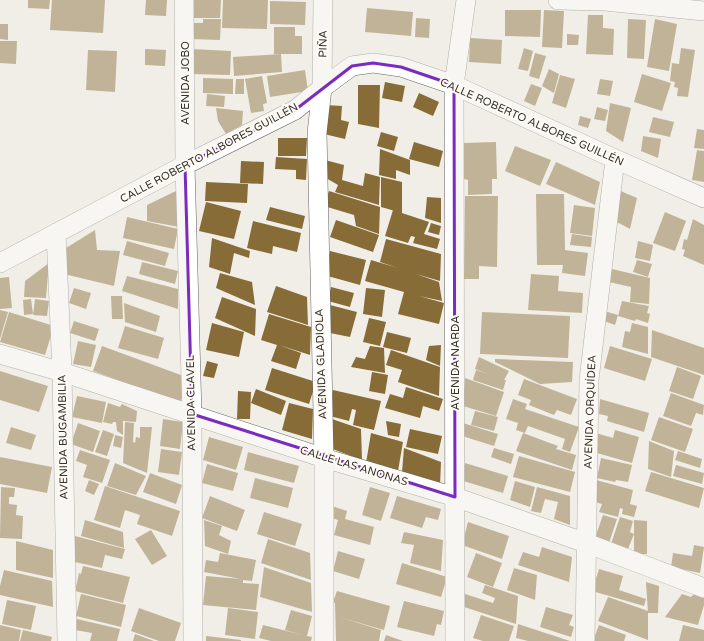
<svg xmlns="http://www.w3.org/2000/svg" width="704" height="641" font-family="'Varela Round',sans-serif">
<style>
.building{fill:#876c37}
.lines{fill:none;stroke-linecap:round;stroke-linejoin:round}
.street-casing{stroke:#67635e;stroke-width:20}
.street{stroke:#fff;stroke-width:19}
.marked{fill:none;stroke:#7b2cbf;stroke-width:3;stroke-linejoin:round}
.labels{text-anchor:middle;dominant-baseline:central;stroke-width:4;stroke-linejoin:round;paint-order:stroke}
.street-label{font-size:11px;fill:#33322f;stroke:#fffbf4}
</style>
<rect width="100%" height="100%" fill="#f1eee7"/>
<path class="building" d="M28,0H50L49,9L28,8Z
M52,0H105L103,33L50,30Z
M146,0H167L166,16L145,15Z
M193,0H221L220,18H192Z
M223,0H268L267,29L222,28Z
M270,1L306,2L305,25L270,24Z
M367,8L413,12L411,36L365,32Z
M505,10H541L540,37L505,36Z
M544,10L564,11L562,48L542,47Z
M588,15H603V28L614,29L613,55L586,54Z
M416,18L430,19L429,38L415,37Z
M203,19H221L220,40L190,39L191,23H203Z
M628,19L646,20L644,59L627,58Z
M655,19L677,24L669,71L647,67Z
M0,24H8V40L0,39Z
M274,27H295V36H302V54H274Z
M567,34L579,35L578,45H567Z
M470,38L502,40L501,64L469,62Z
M0,41H17L16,64L0,63Z
M524,48L533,51L528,71L518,69Z
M681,48L695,50L688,97L677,96L678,88L674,87L675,82L670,81L672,63L679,64Z
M145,49L166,50L165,66L145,65Z
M192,49L231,51L230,75L191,74Z
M88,50L117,51L115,92L86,90Z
M535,53L546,56L539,79L529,76Z
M281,54L282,72L234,76L233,57Z
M549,69L559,74L554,93L542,86Z
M305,70L308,91L270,97L267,76Z
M642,74L671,83L662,111L634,102Z
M560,75L575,79L566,108L552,103Z
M262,76L267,103L263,104L264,111L251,113L245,79Z
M203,78L233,79V94L203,93Z
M236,79H244V94H235Z
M600,79L613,81L610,96L597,94Z
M385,82L405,86L402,102L382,98Z
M531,84L542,88L535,106L524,101Z
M358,85H380L379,128L358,124Z
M419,93L439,102L433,116L413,107Z
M207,94L225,96L224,107L206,106Z
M610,103L631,108L623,142L606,131Z
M326,105L342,106L341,120L349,122L345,139L324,134Z
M597,107L608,110L605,121L594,119Z
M216,108L243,111L242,125L226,134L218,121Z
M580,116L591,119L588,128L578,125Z
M653,117L674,122L670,137L649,132Z
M697,129L704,130V149L694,148Z
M381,132L398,137L394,151L377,146Z
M643,136L661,139L658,158L641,151Z
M278,138H307L306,156H278Z
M414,142L443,151L439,167L409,159Z
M496,142L497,179H492V194L468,195V180L464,179L463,143Z
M515,146L551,160L540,186L505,171Z
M380,149L410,160V175L396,170V179L379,175Z
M697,150L704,151V182L692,180Z
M276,157L307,159L306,180L296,179V170L275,169Z
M325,160L344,165L342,180L363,186L365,173L380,177L379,205L335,192L338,185L326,178Z
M241,161L264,162L263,184L240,183Z
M556,162L600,182L595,205L546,184Z
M381,177L402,182V213L381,207Z
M206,182L248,184L247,203L205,201Z
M616,189L637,198L630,229L613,220Z
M178,190L179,227L147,221V205Z
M329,191L380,207L379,234L356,226L354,215L324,206Z
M536,194H564L565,250L588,253L585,276L562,273L563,265H537Z
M465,196H498L497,267L479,266V279H464Z
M427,197L441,198V223L425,218Z
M206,202L241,211L234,239L199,231Z
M574,205L595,208L592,236L570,233Z
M270,207L305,216L302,229L266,220Z
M393,210L429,222L424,234L440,239L437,249L413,243L415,237L411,236L408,243L385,236Z
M665,212L686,221L675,251L653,243Z
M127,217L178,229L174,249L123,238Z
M693,219L704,225V265L683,256L685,250L682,249L684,239L687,240Z
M336,220L379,235L373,252L330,237Z
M253,221L301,233L297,252L273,246L272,254L247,248Z
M431,223L441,226L439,235L428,232Z
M95,230L97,250L120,251L114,286L64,274L66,248Z
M572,234L592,237L591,247L570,245Z
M212,238L250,251L249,258L234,253L230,274L209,267Z
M386,239L441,254L440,281L416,274L439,282L442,301L419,296L444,303L439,324L398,314L404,292L365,281L371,260L398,268L380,262Z
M127,241L169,253L165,266L123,255Z
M638,241L653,245L650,261L635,258Z
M330,251L366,260L360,285L324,275Z
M637,260L652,264L648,277L633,272Z
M142,262L178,271L175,284L139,274Z
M49,263L46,298L24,297L25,281Z
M612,269L650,278L649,304L630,302L631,287L609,282Z
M220,273L252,282L255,305L216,288Z
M531,274L559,276L558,291L583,293L582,313L528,310Z
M127,276L178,289V309L122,291Z
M9,277L12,308L0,309V278Z
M276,286L307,297L308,325L267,312Z
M331,287L354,293L350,307L328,301Z
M74,288L91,293L86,309L69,303Z
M366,288L385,290L382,317L363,314Z
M111,296H122L123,319H112Z
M222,297L256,309L255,336L215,318Z
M31,299L33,314L24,315L23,300Z
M35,299L49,301L47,316L33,315Z
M622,301L649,306L647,313L650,314L648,323L636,319L635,321L618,316Z
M124,303L160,316L156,332L125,322Z
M330,305L357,312L350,337L330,333Z
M0,310L8,312L0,339Z
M604,311L618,315L615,325L601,320Z
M9,312L54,326L45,355L0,342Z
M482,312L570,316L568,358L480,354Z
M269,314L311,327L310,355L279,345L301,353L296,369L271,361L277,345L261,340Z
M369,318L386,322L380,346L363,342Z
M74,321L99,329L95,341L70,333Z
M212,323L244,332L239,357L206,350Z
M632,323L648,327V354L622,347L625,331L630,332Z
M125,326L164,338L158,359L118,348Z
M652,330L704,348V375L651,357Z
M387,332L411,338L407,353L383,347Z
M78,341L96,345L91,367L73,364Z
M441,345L440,366L426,360L429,346Z
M102,346L189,378L180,403L93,371Z
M370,346L384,348L385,373L351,367L356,357L365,359Z
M610,346L652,359L645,381L604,368Z
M391,350L440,367L439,396L398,382L402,370L386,365Z
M479,357L509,371L504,380H506L503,390L473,380L476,370L488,374L475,369Z
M495,359L573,362L572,382L540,384L495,362Z
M207,361L218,364L214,378L203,376Z
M677,367L701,376L693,399L669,391Z
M272,368L316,382L309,404L265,390Z
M0,371L48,386L39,412L0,400Z
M372,372L388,375L385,394L369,391Z
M465,378L504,392L496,416L463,406Z
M524,379L577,399L571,415L557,410L554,415L529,405L531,400L518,395Z
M406,387L443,399L439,411L423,406L420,418L385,408L390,394L403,398Z
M256,389L286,401L281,415L251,403Z
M333,390L381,401L374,430L353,425L356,410L352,409L349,421L330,416V404Z
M238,391L251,392L250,419H237Z
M671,393L704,405L703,415L696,413L691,426L663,416Z
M77,396L106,402L102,423L72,417Z
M513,399L527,404L525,409L579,427L570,452L562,449L565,439L528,426L525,433L516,430L518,423L506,419Z
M600,399L649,413L644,432L607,421L608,416L599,414Z
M108,403L120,407L122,404L137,411L136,422L123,421V435L117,431L116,422H113L112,424L103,422Z
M289,403L313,409L312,439L282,430Z
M475,411L498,417L494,431L471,425Z
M659,417L693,429L685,452L651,440Z
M329,418L361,429L362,460L330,448Z
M163,419L183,422L180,449L160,446Z
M386,421L401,424L399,437L388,435Z
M125,422L134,423L133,442L135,443L136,437L140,438V427H152L147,473L123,463Z
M78,423L100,431L93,452L71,444Z
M463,423L498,434L494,446L459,435Z
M11,427L36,435L31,450L6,443Z
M410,429L442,436L438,454L406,447Z
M103,430L114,434L107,456L95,452Z
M615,430L639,437L632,463L597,453L596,433L613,438Z
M371,433L403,442L398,471L366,463Z
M523,433L558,446L556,449L576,455L572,470L516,451Z
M115,435L123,437L121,448L113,446Z
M209,437L243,447L236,470L203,460Z
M649,441L674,451L671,477L648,469Z
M404,448L441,462L440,485L402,472Z
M494,448L514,454L511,464L491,457Z
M161,449L182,452L179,475L158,472Z
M80,450L110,460L102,483L83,477L87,465L76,461Z
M678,451L702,459L700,468L675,460Z
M248,452L299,466L294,483L244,470Z
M519,456L575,472L570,492L513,477Z
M0,457L52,467L47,493L0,484Z
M601,458L632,465L628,482L616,480L615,482L597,478Z
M115,463L146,476L136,495L107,486Z
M465,463L508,476L503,493L460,480Z
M207,464L238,473L233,491L202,483Z
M676,465L704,473L702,484L673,476Z
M651,472L704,488L699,508L645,491Z
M150,473L182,485L176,504L143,492Z
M255,478L293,488L288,508L250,498Z
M89,480L99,484L94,495L85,491Z
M596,480L633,490L630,504L637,506L634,517L622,514L623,509L620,508L618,517L599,512L602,504L591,501Z
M515,481L535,487L530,507L510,500Z
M105,486L180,511L172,536L137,524L140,515L125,510L120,528L94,520Z
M1,487L15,488L14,497H9V504L17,505L16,515L23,516L22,539L0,538Z
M370,487L390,493L381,521L362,515Z
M537,487L570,496V525L554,519L558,502L545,499L541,513L531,511Z
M210,496L245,510L237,531L202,518Z
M397,496L441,509L438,520L426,517L422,528L390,518Z
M332,506L347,511L345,519L374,527L370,545L334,535L338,520L329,517Z
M264,512L302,524L295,546L257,534Z
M603,515L617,519L609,543L595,538Z
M620,517L633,521L630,532L634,534L628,549L611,544Z
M85,520L123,532L124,548L81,536Z
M204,520L222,526L219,535L231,541L228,554L205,546Z
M634,520L647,521V554H634Z
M468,522L509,536L502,559L462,545Z
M151,530L167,556L152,565L135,539Z
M404,532L443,540L441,571L410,563L414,545L401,543Z
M75,536L125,549L122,559L105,555L102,568L75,562Z
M268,539L310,553L311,580L261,563Z
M16,541L53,550V578L16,570Z
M694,545L704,547L700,573L671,567L673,553L692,556Z
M542,547L572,557L569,582L518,565L523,552L539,557Z
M338,551L365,559L359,579L333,571Z
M220,553L256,560L252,581L243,580V583L259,584L256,610L203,605L206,576L241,579L204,572L206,560L218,562Z
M476,553L502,563L493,587L467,577Z
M402,563L447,577L441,597L396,584Z
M83,566L130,577L123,603L75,591L79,573L81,574Z
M264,567L311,583L312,612L260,597Z
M514,568L537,575L535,600L507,590Z
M599,569L623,576L619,590L646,599L644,606L592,591Z
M4,570L52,581L53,607L0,595V586Z
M646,582L659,586L658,613H648Z
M485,585L518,596L516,624L458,605L462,593L493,603L495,598L482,593Z
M337,591L390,606L384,630L339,617L381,630L379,641H336L335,603L333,602Z
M695,593L704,596V605L698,625L665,617L682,594L691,597Z
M81,594L126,605L121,627L76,616Z
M608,597L648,611V640L598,621Z
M7,600L36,606L31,630L2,624Z
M404,601L444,611L441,625L437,624L434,636L397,627Z
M546,607L573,615L569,625L574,627L571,637L540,627Z
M139,608L181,623L175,641H159L131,631Z
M228,608L258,612L255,639L225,635Z
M291,610L312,616L307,636L312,637L311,641H271L259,638L263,625L303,635L285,630Z
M481,615L514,626L509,641H483L473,638Z
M77,619L120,629L117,641H90L92,633L75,630Z
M518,624L570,641H528L516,638Z
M0,625L21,630L19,641H0Z
M599,625L626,635L624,641H593Z
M683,625L704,630V641H679Z
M23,630L52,637L51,641H20Z
M135,634L154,641H133Z
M386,635L403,641H384Z
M206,636L241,640V641H206Z"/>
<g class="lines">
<g class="street-casing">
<path id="street" d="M184,0L185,165L192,414L193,641
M323,0L322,88L317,133L324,458V641
M558,0L605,1L704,11
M56,233L62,372L67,641
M0,263L185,165L295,110L322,88L352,66L373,63L401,67L454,85L615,159L704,198
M0,354L62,372L324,458L455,497L586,543L704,588
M455,641L454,85L466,0
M585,641L589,380L615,159"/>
</g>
<use href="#street" class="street"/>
</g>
<path d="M0 0H704V641H0ZM373,63L401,67L454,85L455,497L192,414L185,165L295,110L352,66Z" fill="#f1eee7" fill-opacity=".55" fill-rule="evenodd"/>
<path class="marked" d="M373,63L401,67L454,85L455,497L192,414L185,165L295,110L352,66Z"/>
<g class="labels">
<g class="street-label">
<text transform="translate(323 44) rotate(-89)">PIÑA</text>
<text transform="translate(185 83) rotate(-90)">AVENIDA JOBO</text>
<text transform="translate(532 122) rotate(24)">CALLE ROBERTO ALBORES GUILLÉN</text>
<text transform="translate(209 153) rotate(-28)">CALLE ROBERTO ALBORES GUILLÉN</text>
<text transform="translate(455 363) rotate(-90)">AVENIDA NARDA</text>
<text transform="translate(321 364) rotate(-92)">AVENIDA GLADIOLA</text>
<text transform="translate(191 403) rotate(-91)">AVENIDA CLAVEL</text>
<text transform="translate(590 412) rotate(-88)">AVENIDA ORQUÍDEA</text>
<text transform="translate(63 437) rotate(-91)">AVENIDA BUGAMBILIA</text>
<text transform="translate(354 466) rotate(17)">CALLE LAS ANONAS</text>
</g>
</g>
</svg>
